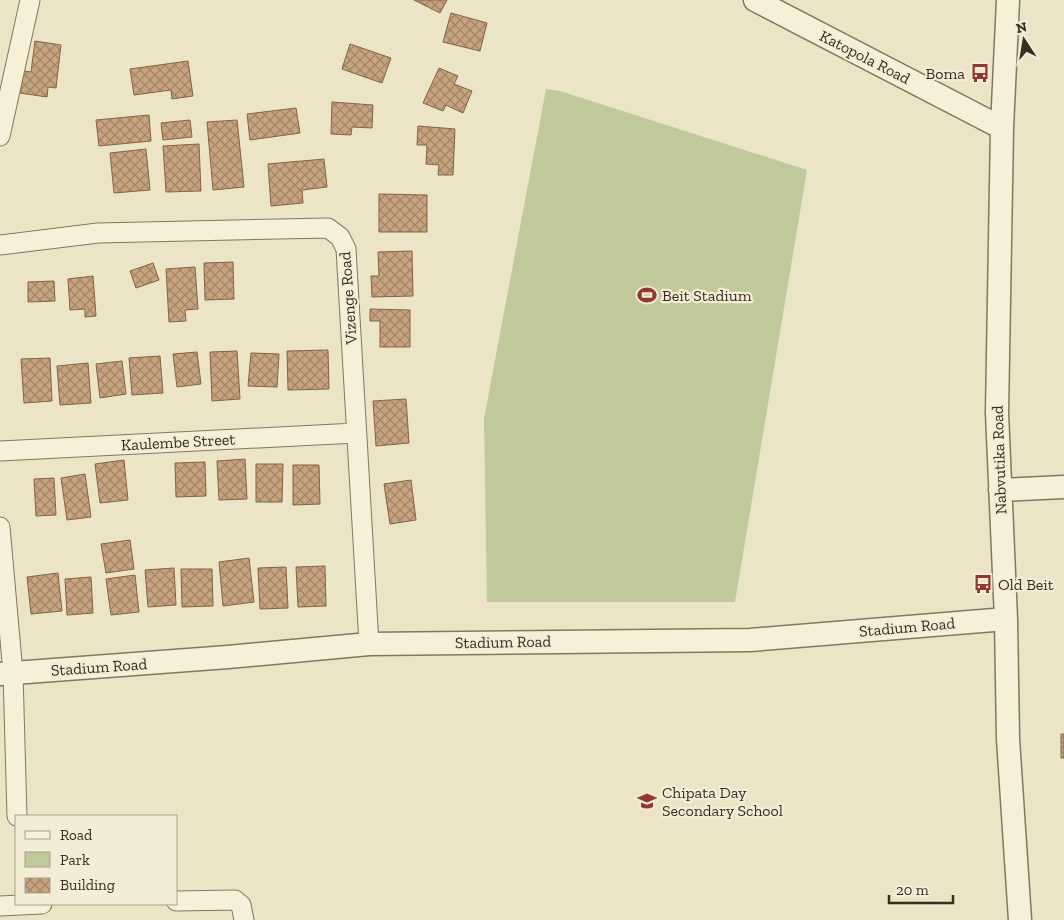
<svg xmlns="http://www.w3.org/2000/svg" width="1064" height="920" font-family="'Zilla Slab',serif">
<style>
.park{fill:#bfc99a}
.building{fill:url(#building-cross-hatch);stroke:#836344}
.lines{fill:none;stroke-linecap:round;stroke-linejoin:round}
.minor-casing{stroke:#86765d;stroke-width:21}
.tertiary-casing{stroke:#86765d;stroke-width:25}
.minor{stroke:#f7f0d9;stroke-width:19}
.tertiary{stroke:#f7f0d9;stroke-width:22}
.labels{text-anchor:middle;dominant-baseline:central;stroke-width:4.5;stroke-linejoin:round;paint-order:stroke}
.street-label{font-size:16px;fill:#372d20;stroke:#f3edd5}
.poi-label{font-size:16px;fill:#372d20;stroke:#f3edd5;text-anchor:start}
</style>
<defs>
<pattern id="building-cross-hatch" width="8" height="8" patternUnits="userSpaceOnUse" patternTransform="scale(1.25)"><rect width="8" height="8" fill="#c7a37e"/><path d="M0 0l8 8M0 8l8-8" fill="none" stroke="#a28567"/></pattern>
</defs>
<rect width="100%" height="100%" fill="#ebe4c6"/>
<path class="park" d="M546,89L560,91L807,170L735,602H487L484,419Z"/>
<path class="building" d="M414,0H447L440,13Z
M451,13L487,23L480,51L443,42Z
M35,41L61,45L56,88L48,87L47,97L20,93L24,71L31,72Z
M350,44L391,58L382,83L342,69Z
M188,61L193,96L172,99L171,90L134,95L130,69Z
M439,68L458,76L454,84L472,91L463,113L446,105L443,111L423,103Z
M332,102L373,105L372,128L352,127L351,135L331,134Z
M296,108L300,133L250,140L247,114Z
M149,115L151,141L99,146L96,120Z
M190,120L192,137L163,140L161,123Z
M237,120L244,187L213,190L207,122Z
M418,126L455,129L453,175H438L439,165L426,164L427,145H417Z
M199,144L201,191L166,192L163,146Z
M146,149L150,190L114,193L110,153Z
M324,159L327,187L302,190L303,203L271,206L268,164Z
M379,194L427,195V232H379Z
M412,251L413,296L372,297L371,276H379L378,252Z
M233,262L234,299L205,300L204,263Z
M153,263L159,280L136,288L130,271Z
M195,267L198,309L185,310L186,321L169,322L166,269Z
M93,276L96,316L85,317V309L70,310L68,279Z
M54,281L55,301L28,302V282Z
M370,309L410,310V347H380V321H370Z
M328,350L329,389L288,390L287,351Z
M237,351L240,399L212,401L210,352Z
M197,352L201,384L177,387L173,354Z
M251,353L279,354L277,387L248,386Z
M160,356L163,393L132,395L129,358Z
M50,358L52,401L24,403L21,359Z
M122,361L126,394L100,398L96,364Z
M88,363L91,403L60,405L57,366Z
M406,399L409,443L376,446L373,401Z
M245,459L247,499L219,500L217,461Z
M124,460L128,500L100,503L95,464Z
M205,462L206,496L176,497L175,463Z
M256,464H283L282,502H256Z
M293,465H319L320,504L293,505Z
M85,474L91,517L67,520L61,478Z
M54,478L56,515L36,516L34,479Z
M411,480L416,520L390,524L384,484Z
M130,540L134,569L106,573L101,544Z
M249,558L254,602L223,606L219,562Z
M325,566L326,606L298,607L296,567Z
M286,567L288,608L260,609L258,568Z
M174,568L176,605L148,607L145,570Z
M181,569H212L213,606L182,607Z
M58,573L62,611L31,614L27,577Z
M135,575L139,612L111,615L106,579Z
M91,577L93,613L67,615L65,579Z
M1061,734H1064V758H1061Z"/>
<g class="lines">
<g class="minor-casing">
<path id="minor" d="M0,136L30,0
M0,245L98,233L328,228L340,237L346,249L369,644
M0,451L356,433
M0,527L13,673L17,816
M176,901L235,900L241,905L244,920
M0,906L42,904"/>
</g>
<g class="tertiary-casing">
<path id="tertiary" d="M755,0L1002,128
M1008,0L1002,128L997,413L1006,619L1008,739L1020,920
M1000,490L1064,487
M0,674L228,657L369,644L750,640L1006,619"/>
</g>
<use href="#minor" class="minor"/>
<use href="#tertiary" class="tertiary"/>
</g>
<defs>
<g id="bus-bare" transform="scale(1.5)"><path d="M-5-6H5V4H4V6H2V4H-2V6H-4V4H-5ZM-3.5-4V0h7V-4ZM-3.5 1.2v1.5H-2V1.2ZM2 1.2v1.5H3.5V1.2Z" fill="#913831" stroke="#f3edd5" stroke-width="2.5" paint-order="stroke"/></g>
<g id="stadium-bare" transform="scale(1.5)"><path d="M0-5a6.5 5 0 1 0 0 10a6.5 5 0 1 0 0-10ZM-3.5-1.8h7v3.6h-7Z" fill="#913831" stroke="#f3edd5" stroke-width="2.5" paint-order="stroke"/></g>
<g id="school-bare" transform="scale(1.5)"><path d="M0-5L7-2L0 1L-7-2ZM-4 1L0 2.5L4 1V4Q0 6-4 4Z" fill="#913831" stroke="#f3edd5" stroke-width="2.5" paint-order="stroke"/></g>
</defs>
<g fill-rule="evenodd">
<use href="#bus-bare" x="980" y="73"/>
<use href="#stadium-bare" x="647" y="295"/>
<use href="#bus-bare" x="983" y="584"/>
<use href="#school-bare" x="647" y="801"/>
</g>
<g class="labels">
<g class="street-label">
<text transform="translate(865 57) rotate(27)">Katopola Road</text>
<text transform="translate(348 298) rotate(-94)">Vizenge Road</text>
<text transform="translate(178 442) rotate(-3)">Kaulembe Street</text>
<text transform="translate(999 460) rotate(-92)">Nabvutika Road</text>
<text transform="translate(907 627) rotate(-5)">Stadium Road</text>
<text transform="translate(503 642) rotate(-1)">Stadium Road</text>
<text transform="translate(99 667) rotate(-4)">Stadium Road</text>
</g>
<g class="poi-label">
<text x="965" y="73" text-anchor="end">Boma</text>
<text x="662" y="295">Beit Stadium</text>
<text x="998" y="584">Old Beit</text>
<text x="662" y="792">Chipata Day<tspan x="662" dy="18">Secondary School</tspan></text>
</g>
</g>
<rect x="15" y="815" width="162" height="90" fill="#f3edd5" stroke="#a8a08d"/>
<rect x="25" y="831" width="25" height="8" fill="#f7f0d9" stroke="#a8a08d"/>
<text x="60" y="840" font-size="15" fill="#372d20">Road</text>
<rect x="25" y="852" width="25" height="15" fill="#bfc99a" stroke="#a8a08d"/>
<text x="60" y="865" font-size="15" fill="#372d20">Park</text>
<rect x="25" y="878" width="25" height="15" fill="url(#building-cross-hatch)" stroke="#a8a08d"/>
<text x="60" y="890" font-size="15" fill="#372d20">Building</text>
<g transform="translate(1024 40) rotate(348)" stroke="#f3edd5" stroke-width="4" paint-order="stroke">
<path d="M0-4L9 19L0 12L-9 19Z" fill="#372d20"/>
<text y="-8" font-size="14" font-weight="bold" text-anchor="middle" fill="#372d20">N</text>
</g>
<path d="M889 895v8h64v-8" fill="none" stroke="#372d20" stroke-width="2.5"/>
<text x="896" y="895" font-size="15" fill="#372d20" stroke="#f3edd5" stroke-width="4" paint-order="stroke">20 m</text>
</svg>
